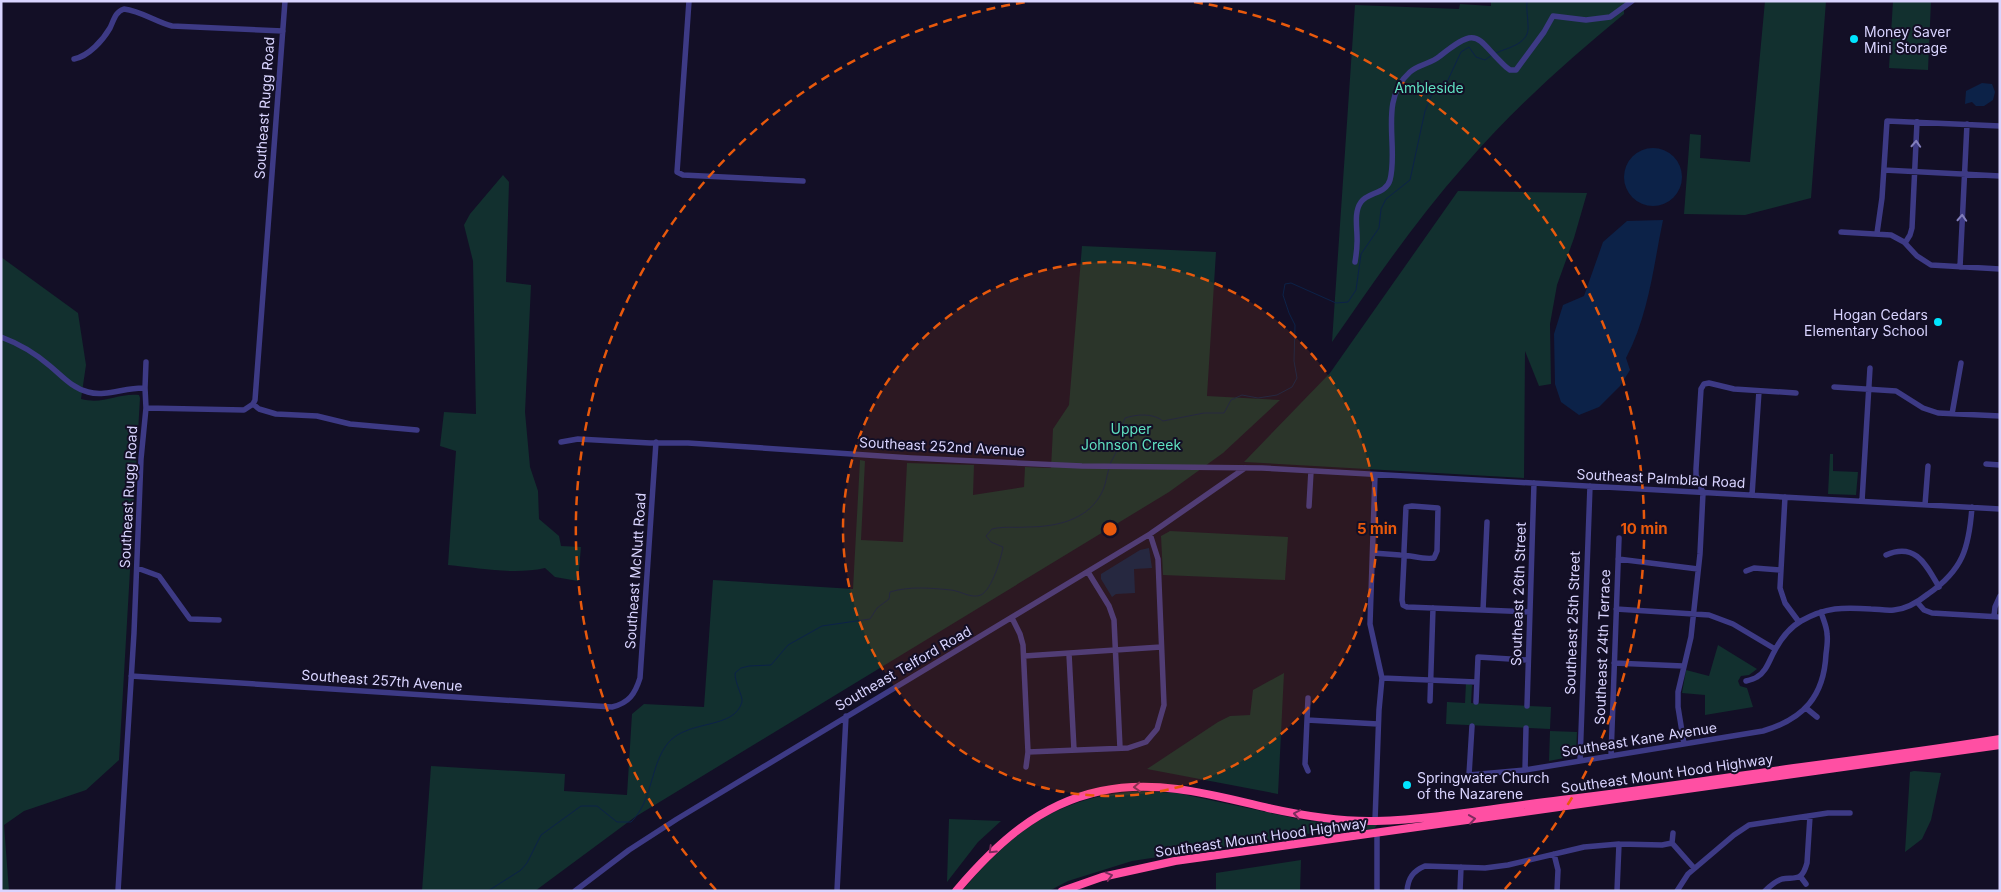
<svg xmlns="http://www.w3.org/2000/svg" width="2001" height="892" font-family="Inter,sans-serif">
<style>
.green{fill:#12302f}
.water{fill:#0c2248}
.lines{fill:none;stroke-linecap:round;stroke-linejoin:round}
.stream{stroke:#0c2248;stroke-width:1}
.minor{stroke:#3d3a85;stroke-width:5.5}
.highway{stroke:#ff4fa3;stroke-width:8}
.oneway{stroke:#837fbc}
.oneway2{stroke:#7d2c5e}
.ring{fill:none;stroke:#e8590c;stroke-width:2.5;stroke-dasharray:9 6}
.poi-dot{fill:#00e5ff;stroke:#130f26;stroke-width:2}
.labels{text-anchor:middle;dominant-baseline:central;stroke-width:4;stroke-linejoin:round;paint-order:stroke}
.poi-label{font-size:14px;fill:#d9d4ff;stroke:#130f26;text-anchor:start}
.park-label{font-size:14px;fill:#5fe0c0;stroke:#130f26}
.street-label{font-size:14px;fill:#d9d4ff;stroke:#130f26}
.centre{fill:#e8590c;stroke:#130f26;stroke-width:2.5}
.ring-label{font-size:15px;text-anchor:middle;font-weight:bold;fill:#e8590c;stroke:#130f26;stroke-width:4;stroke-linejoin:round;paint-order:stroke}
</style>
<rect width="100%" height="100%" fill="#130f26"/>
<path class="green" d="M1491,1H1633L1624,9V14C1567,61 1512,110 1464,166C1415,221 1374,282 1332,342L1355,5L1459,9L1460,4L1491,6Z
M1765,1H1826L1811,198L1745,215L1684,214L1690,134L1701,135L1700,158L1750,162Z
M1893,1H1931L1928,70L1889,68Z
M503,175L509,182L506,282L531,285L525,412L530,467L538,491L539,519L559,536L561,546L581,547L578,581L555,577L545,568C514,575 480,568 448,565L456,451L440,446L444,412L476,414L473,261L464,225L470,214Z
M1458,191L1587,193L1574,238L1557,285L1550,324L1551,384L1539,386L1525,351L1524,478L1244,462L1330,373Z
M1082,246L1216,252L1207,396L1280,400L1223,453L1169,492L635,817L535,891H422L431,766L565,774L564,791L627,795L632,714L644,704L704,707L713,580L853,589L860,460L865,461L861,540L903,542L907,463L974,465L973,495L1024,487L1025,467L1051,468L1053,429L1069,405Z
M1,257L78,313L86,365L81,399C104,405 117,393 139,395L140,398L119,760L86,790L24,811L4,825L9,891H1Z
M1830,454H1833V471L1858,472L1856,495L1828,494Z
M1170,531L1288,537L1285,580L1163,575L1161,536Z
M1718,645L1757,669L1749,675L1741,676L1738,681L1740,686L1747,688L1753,707L1705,715V695L1682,693L1686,670L1709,676Z
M1284,673L1278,794L1147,769L1218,722L1230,716L1250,715L1253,690Z
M1466,683L1472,685L1471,703L1551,707L1550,729L1446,724L1447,702L1465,703Z
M1550,731L1577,732L1576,754L1574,756L1549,761Z
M1914,771L1941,773L1931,820L1922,839L1905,852L1910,772Z
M1141,791L1177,793L1308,821L1377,825L1374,829L1358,831L1355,828L1333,830L1132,861L1068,881L1049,891H962C1014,830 1058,796 1141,791Z
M949,819L1001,821L978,842L947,882Z
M1301,860L1300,891H1216V873Z"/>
<path class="water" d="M1982,83L1992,84L1995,92L1993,100L1984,106H1976L1972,102L1965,104L1966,91Z
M1624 177a29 29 0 1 1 58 0a29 29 0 1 1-58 0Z
M1663,220C1653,268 1649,314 1626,358L1630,370L1620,386L1599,407L1579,415L1561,402L1555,384L1554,334L1563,305L1584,296L1603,242L1627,221Z
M1149,548L1152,568L1134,569L1135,593L1116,594L1112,597L1101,579V574L1140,550Z"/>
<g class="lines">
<path class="stream" d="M1496,53C1509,47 1530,44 1528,25C1528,17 1526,10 1527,1
M1110,464L1122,441L1121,428L1125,418C1137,414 1153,413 1163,421L1204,413H1224L1231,400L1242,395L1258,398L1277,395L1292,387L1297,378L1294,361L1295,325L1289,313L1283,295L1285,284L1291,283L1336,303L1348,302L1356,290L1361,254L1379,228L1381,209L1386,199L1410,180L1425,111L1432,94L1437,87L1447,82L1461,52L1469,47L1476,57L1485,60L1492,55
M488,891L521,870L527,863L541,835L581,806H597L617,822H631C653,801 650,765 668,743C688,719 734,730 742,702C743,696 735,684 735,673L741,668L749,666L771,665L788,645L822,626L870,619L877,608L889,599L890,592C909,586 931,588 951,590C961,591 971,599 981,595C992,589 1001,559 1003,547L991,542L986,536L992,529C1004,526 1015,528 1027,527C1056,527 1090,520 1103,490C1106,483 1107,475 1109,468"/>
<path class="minor" d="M689,1L677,172L683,175L803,181
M74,59C89,56 103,40 110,28C114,20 115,12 124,9C141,11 156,22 172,26L283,31
M1884,170L2000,176
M1841,232L1891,235L1904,242L1917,256L1931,265L2000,269
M1877,233L1882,198L1887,121L2000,126
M1905,243L1910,235L1912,228L1917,122
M1355,262C1356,256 1357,249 1357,243C1358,231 1353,213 1361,202C1368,192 1386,194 1390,180C1399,146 1378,100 1410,72C1419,64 1431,64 1440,56C1480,24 1475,38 1506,67L1510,70H1516L1544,32L1553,16L1586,20L1610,17L1632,1
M1960,267L1967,124
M1,337C20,344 35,353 50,366C62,376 72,388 88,392C106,397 126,387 145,388
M1834,387L1896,391L1923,408L1938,413L2000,416
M253,404L259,409L276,414L317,416L350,424L417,430
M146,408L244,410L253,404L255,400L285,1
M1952,414L1961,363
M561,442L578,439L650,443H688L911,458L1082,466L1262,468L2000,509
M1986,464L2000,465
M1375,475L1370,624L1382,678L1379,710L1375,821
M1752,495L1759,391
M1785,497L1780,588L1785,603L1799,622
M1862,501L1870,368
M1925,505L1928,466
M1309,506L1311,471
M1373,553L1400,555C1412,555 1423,560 1434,558L1437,551L1438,508L1412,506L1406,507L1404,551V560L1402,600L1403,605L1407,607L1530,612
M1886,555C1916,542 1926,565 1939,587
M1618,559L1698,569
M137,568L159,576L190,619L219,620
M1746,571L1754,568L1781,570
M1088,572L1109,606L1114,620L1120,748
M1917,602L1924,610L1932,613L2000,617
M1616,609L1709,615L1733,624L1775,649
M1483,610L1487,522
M1994,616L1995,607L2000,596
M1012,618L1020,634L1023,645L1028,752L1026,767
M1069,654L1074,750
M1024,656L1161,647
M1614,663L1683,666
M131,676L612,707C629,703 635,694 640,678L656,442
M1382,678L1476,682
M1746,681C1750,680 1754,679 1757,677C1766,672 1769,661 1774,652C1780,640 1789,628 1801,621C1826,607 1843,607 1871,609C1878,609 1886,611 1894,610C1907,609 1918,602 1928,594C1963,570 1969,548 1972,507
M1430,701L1433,608
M1476,702L1478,657L1528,660
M1527,706L1534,483
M1806,708L1817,717
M1307,720L1378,724
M1472,726L1469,775L1525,770L1763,731C1804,719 1824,696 1826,654C1827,647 1828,640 1827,634C1827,627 1823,619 1821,612
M1684,744L1678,707V692L1691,637L1700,554L1703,493L1696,475V469L1701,389L1704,384L1709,383L1734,389L1796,393
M1028,752L1128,748L1146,742L1157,729L1164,705L1158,559L1150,534
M1611,756L1619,538
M1580,761L1590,486
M1525,770L1526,728
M1308,771L1305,764L1308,698
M1377,832V891
M1673,833L1672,843L1694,868
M1554,854L1558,870L1557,891
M1800,876L1806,884
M118,891L134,633L141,459L146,408L145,388L146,362
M575,891L629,850L677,819L1150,534L1245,468
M837,891L846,716
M1407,891C1408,878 1413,871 1425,866L1485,868L1508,865L1584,847L1619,844L1662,845L1672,843
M1460,891L1461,867
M1617,891L1619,844
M1677,891L1688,874L1734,835L1749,825L1828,813H1850
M1765,891C1770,886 1776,881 1782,879C1797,877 1802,881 1807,863L1810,816"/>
<path class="highway" d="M956,891C996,844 1039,804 1101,791C1158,779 1213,795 1268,808C1304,816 1340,822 1376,821C1438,819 1500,807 1561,800C1639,791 1716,779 1794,768C1863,759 1931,750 2000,739
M1062,891L1102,877L1175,861L2000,745"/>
</g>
<defs><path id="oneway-chevron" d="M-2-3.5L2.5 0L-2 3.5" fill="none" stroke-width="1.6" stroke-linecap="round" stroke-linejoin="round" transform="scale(1.25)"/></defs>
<g class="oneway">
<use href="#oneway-chevron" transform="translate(1916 144) rotate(-87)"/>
<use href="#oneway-chevron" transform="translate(1962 218) rotate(-87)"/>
</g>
<g class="oneway2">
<use href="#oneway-chevron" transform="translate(1137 787) rotate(177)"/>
<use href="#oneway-chevron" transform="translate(1297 814) rotate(-170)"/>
<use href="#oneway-chevron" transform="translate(1472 819) rotate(-8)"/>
<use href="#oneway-chevron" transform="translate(992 850) rotate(136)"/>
<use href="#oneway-chevron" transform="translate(1109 876) rotate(-15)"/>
</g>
<circle cx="1110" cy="529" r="267" fill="#e8590c" fill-opacity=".12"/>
<g class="ring">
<circle cx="1110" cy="529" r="267"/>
<path d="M716 890A534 534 0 0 1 1026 2M1194 2A534 534 0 0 1 1504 890"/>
</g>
<g class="poi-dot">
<circle cx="1854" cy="39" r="5"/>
<circle cx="1938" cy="322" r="5"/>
<circle cx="1407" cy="785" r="5"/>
</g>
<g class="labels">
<g class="poi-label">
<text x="1864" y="31">Money Saver<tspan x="1864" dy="16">Mini Storage</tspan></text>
<text x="1928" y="314" text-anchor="end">Hogan Cedars<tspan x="1928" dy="16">Elementary School</tspan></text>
<text x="1417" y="777">Springwater Church<tspan x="1417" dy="16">of the Nazarene</tspan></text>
</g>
<g class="park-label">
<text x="1429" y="87">Ambleside</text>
<text x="1131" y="428">Upper<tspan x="1131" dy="16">Johnson Creek</tspan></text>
</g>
<g class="street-label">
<text transform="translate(264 108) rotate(-86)">Southeast Rugg Road</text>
<text transform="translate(942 446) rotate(3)">Southeast 252nd Avenue</text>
<text transform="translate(1661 478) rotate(3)">Southeast Palmblad Road</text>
<text transform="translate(128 497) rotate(-87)">Southeast Rugg Road</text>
<text transform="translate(635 571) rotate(-86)">Southeast McNutt Road</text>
<text transform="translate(1518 594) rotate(-88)">Southeast 26th Street</text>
<text transform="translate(1572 623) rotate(-88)">Southeast 25th Street</text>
<text transform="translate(1602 647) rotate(-88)">Southeast 24th Terrace</text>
<text transform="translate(903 668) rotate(-30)">Southeast Telford Road</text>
<text transform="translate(382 680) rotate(4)">Southeast 257th Avenue</text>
<text transform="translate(1639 739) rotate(-9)">Southeast Kane Avenue</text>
<text transform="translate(1667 773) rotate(-8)">Southeast Mount Hood Highway</text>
<text transform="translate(1261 837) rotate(-8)">Southeast Mount Hood Highway</text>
</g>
</g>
<circle cx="1110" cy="529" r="8" class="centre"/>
<g class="ring-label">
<text x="1377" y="534">5 min</text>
<text x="1644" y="534">10 min</text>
</g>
<rect width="2001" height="892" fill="none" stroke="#d9d4ff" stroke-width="5"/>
</svg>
